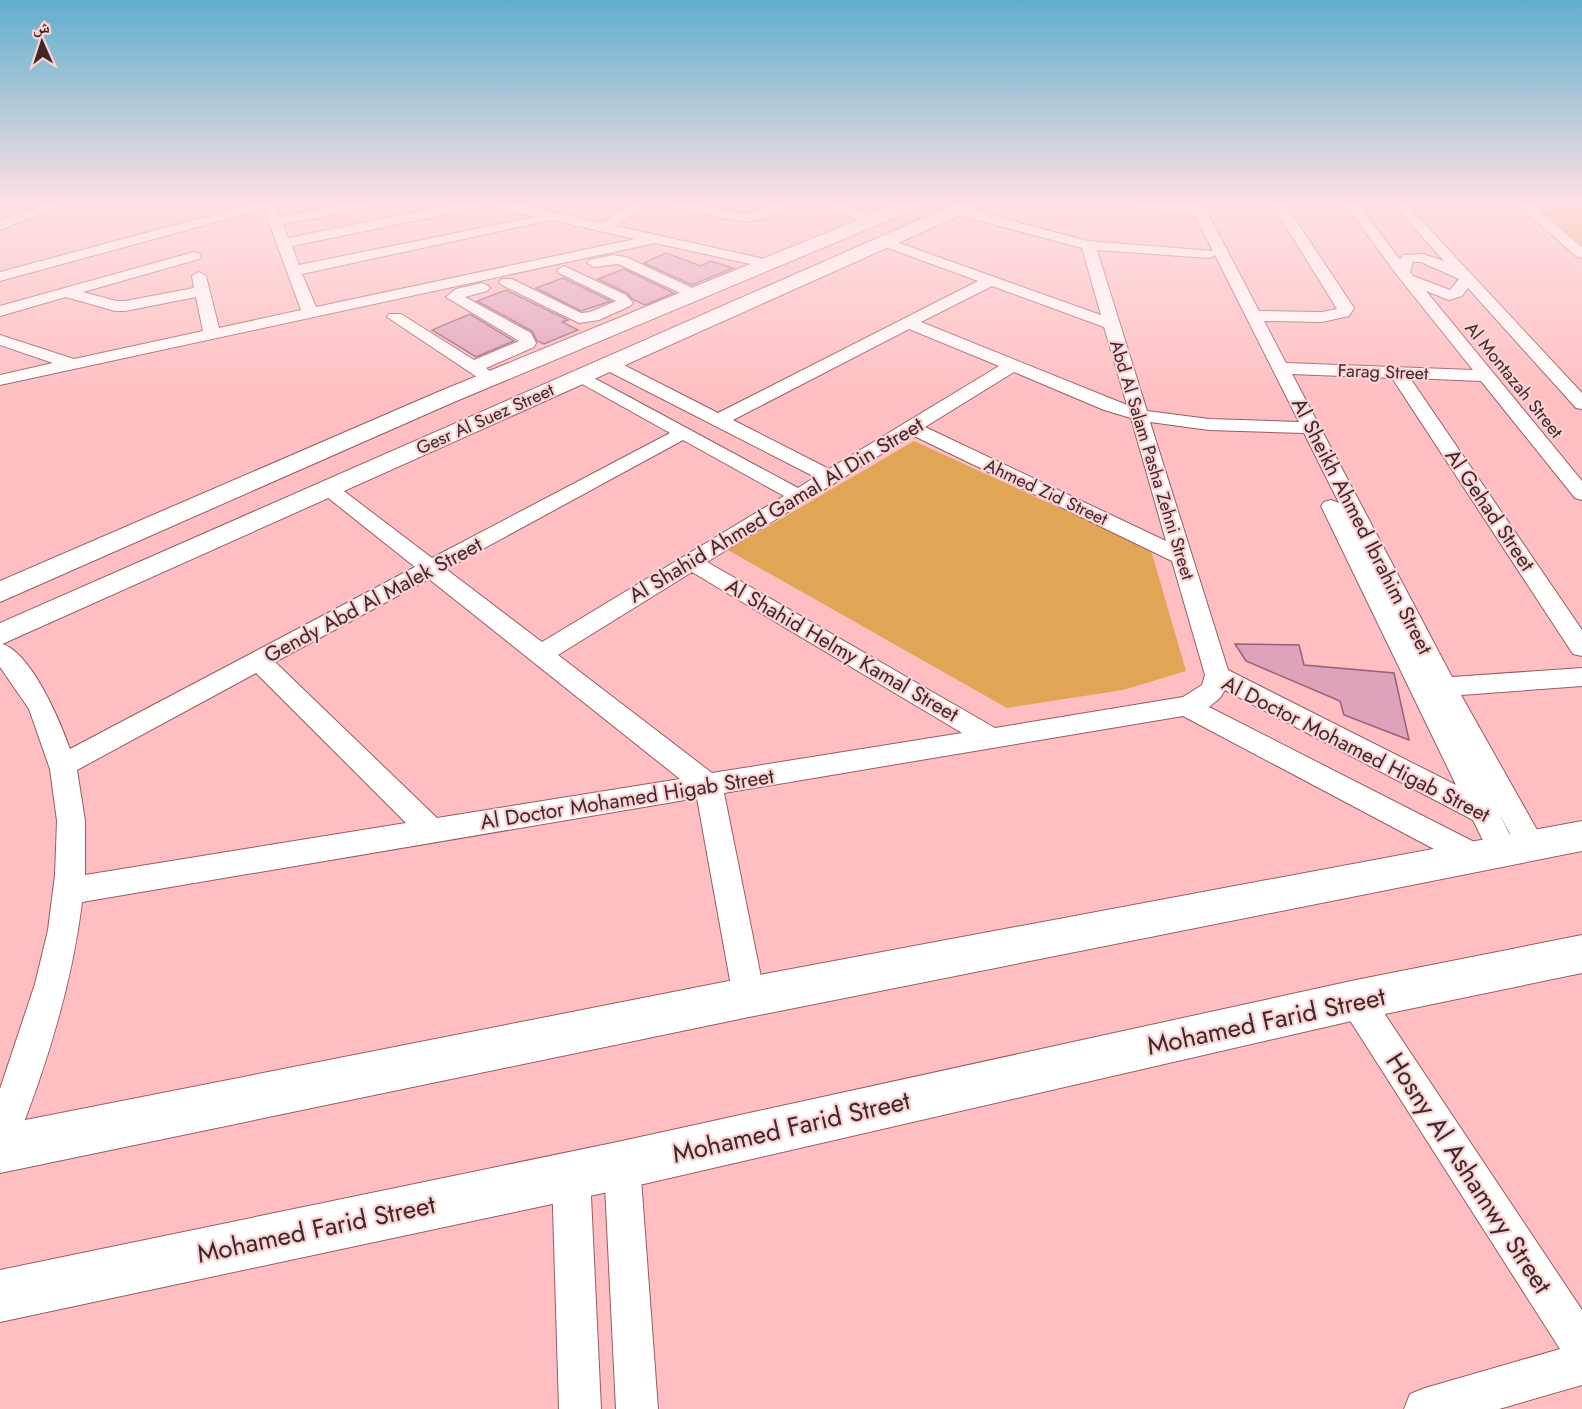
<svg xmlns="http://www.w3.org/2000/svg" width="1582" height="1409" font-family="Jost,'Noto Naskh Arabic',sans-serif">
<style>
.green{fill:#e0a655}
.building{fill:#dea3ba;stroke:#966177;stroke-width:1.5}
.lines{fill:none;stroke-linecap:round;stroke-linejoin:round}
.minor-casing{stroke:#965d63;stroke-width:2}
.major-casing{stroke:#965d63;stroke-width:2}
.minor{fill:#fff;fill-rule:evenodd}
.major{fill:#fff;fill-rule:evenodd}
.labels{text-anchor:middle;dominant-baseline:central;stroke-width:4.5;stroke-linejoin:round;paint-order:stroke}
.far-street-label{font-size:18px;fill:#40282a;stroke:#fad3d5}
.street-label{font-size:21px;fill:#40282a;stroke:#fad3d5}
.near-street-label{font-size:26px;fill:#40282a;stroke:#fad3d5}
</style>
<rect width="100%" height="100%" fill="#febec2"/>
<path class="green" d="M1573,205L1582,208V244L1539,209Z
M914,441L1151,550L1186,671L1123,690L1007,708L728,550Z"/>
<path class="building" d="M666,253L701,266L711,261L733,268L692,285L644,263Z
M624,269L674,293L645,305L632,299L627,293L598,279Z
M563,278L611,301L581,311L536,288Z
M506,290L568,320L562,322L578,330L544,344L537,341L532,331L477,301Z
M470,314L514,341L476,357L432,330Z
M1235,644L1299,645L1304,665L1394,673L1409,740L1344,715L1340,701L1246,661Z"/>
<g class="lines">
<g class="minor-casing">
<path id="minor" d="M46,204H65L0,230V221Z
M253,204H275L280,217L347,204H376L370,208L283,224L288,238L456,204H483L477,208L292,246L299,265L535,217L489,207L488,204H514L602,223L632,204H648L616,226L769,260L776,264L769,268L655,243L0,385V375L53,363L0,345V335L74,359L203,331L196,297L125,311H115L66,297L0,316V306L194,252L199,253L201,256L199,259L83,292L116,301H125L194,288L192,276L199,272L206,276L219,328L301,310L264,209L0,281V272ZM551,220L635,239L316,307L302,274Z
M665,204H694L745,214L776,204H794L763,219L745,222L671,208Z
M820,204H839L877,218L879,221L872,225L867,224Z
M1130,204H1203L1259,311L1322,312L1337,309L1272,204H1285L1354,308L1349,316L1322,322L1264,321L1286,363L1473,370L1397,275L1345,204H1358L1400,260L1403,255L1423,254L1444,261L1393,204H1406L1582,393V409L1576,408L1468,288L1462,296L1449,300L1426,291L1582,481V500L1575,498L1481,381L1410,378L1582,630V656L1573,654L1392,378L1292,374L1452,677L1582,668V686L1461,695L1541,837L1546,846L1541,855L1531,858L1521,855L1499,813L1518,852L1513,861L1503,864L1493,861L1473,820L1225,690L1220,698L1209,707L1486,848L1491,857L1486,866L1476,869L1466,866L1183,716L724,793L765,997L761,1008L749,1012L737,1008L733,997L697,798L82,902C72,986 45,1071 13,1150L0,1155V1089L35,984L48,930L55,875L57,821L50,769L29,709L0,667V643C31,651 60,721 70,749L415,567L322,493L319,489L322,485H336L432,558L670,433L575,380L572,376L575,372L581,371L798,488L815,477L602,368L599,364L602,360H614L718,413L978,281L880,245L878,242L880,239L885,238L1101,315L1082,248L951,213L949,210L956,206L1088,241L1213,251L1194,214L1136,208ZM1097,250L1209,258L1215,255L1299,422L1209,419L1147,411ZM1413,262H1421L1459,279L1450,290L1413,276L1410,272ZM992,286L1104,327L1127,405L921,322ZM909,329L999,366L829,469L733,420ZM1014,372L1104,410L1131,418L1166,541L925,427ZM1150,422L1209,430L1304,433L1339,503L1331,500L1324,502L1321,506L1456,785L1228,670ZM912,435L1172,561L1205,675L1202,685L1183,697L995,728L707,562ZM683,440L784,496L542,642L446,569ZM692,572L962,733L712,773L558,655ZM429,579L680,779L437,818L275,662ZM256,673L406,823L85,875V821L77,770Z
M1517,204H1531L1582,247V258L1577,257Z
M1574,204H1582V209Z
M613,255L626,257L701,292L704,295L701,298H691L618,264L594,267L587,263L589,260Z
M564,266L626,295L633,303L630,306L599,320L579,323L502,285L499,282L502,279H512L581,313L590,312L616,301L559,273L557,270Z
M482,283L487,285L490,288L487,291L465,297L531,333L536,343L534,347L486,368L495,375L492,379H480L387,317L389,314H401L474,360L519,341L446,297L456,289Z
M1356,985L1368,989L1582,1310V1385L1499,1409H1404L1410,1394L1425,1388L1560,1349L1344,1011L1340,1000L1344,989Z
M622,1147L635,1152L640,1165L658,1409H616L604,1165L609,1152Z
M571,1156L584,1162L590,1175L601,1409H559L552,1175L558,1162Z"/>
</g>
<g class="major-casing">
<path id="major" d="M896,204H920L918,208L454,402L0,602V581L438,392Z
M955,204H978L976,208L0,645V623Z
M1582,821V851L749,1017L0,1173V1125L749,977Z
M1582,935V973L1356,1020L622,1189L0,1322V1270L622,1141L1356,980Z"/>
</g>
<use href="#minor" class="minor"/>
<use href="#major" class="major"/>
</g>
<linearGradient id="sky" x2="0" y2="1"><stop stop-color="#60aecd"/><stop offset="0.51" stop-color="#ffe2e4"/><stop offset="1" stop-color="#ffe2e4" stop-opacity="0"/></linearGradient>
<rect width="1582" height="402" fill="url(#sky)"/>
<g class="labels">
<g class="far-street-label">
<text transform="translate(1383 372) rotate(2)">Farag Street</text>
<text transform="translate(1514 380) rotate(51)">Al Montazah Street</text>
<text transform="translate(485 419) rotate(-24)">Gesr Al Suez Street</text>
<text transform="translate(1152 460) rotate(73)">Abd Al Salam Pasha Zehni Street</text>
<text transform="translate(1046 492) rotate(25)">Ahmed Zid Street</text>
</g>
<g class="street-label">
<text transform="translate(776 510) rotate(-31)">Al Shahid Ahmed Gamal Al Din Street</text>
<text transform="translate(1490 510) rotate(56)">Al Gehad Street</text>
<text transform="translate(1362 526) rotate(63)">Al Sheikh Ahmed Ibrahim Street</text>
<text transform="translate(373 600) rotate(-28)">Gendy Abd Al Malek Street</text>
<text transform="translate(842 650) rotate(30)">Al Shahid Helmy Kamal Street</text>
<text transform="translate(1356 749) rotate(27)">Al Doctor Mohamed Higab Street</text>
<text transform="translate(627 799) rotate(-9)">Al Doctor Mohamed Higab Street</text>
</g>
<g class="near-street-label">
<text transform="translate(1266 1021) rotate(-12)">Mohamed Farid Street</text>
<text transform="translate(791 1127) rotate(-13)">Mohamed Farid Street</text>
<text transform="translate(1469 1173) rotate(57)">Hosny Al Ashamwy Street</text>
<text transform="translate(316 1229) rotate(-12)">Mohamed Farid Street</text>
</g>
</g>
<g transform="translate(42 42) rotate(357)" stroke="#fad3d5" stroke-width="4.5" paint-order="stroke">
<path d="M0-4.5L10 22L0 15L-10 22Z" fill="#40282a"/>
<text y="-9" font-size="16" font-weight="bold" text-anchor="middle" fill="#40282a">ش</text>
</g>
</svg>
